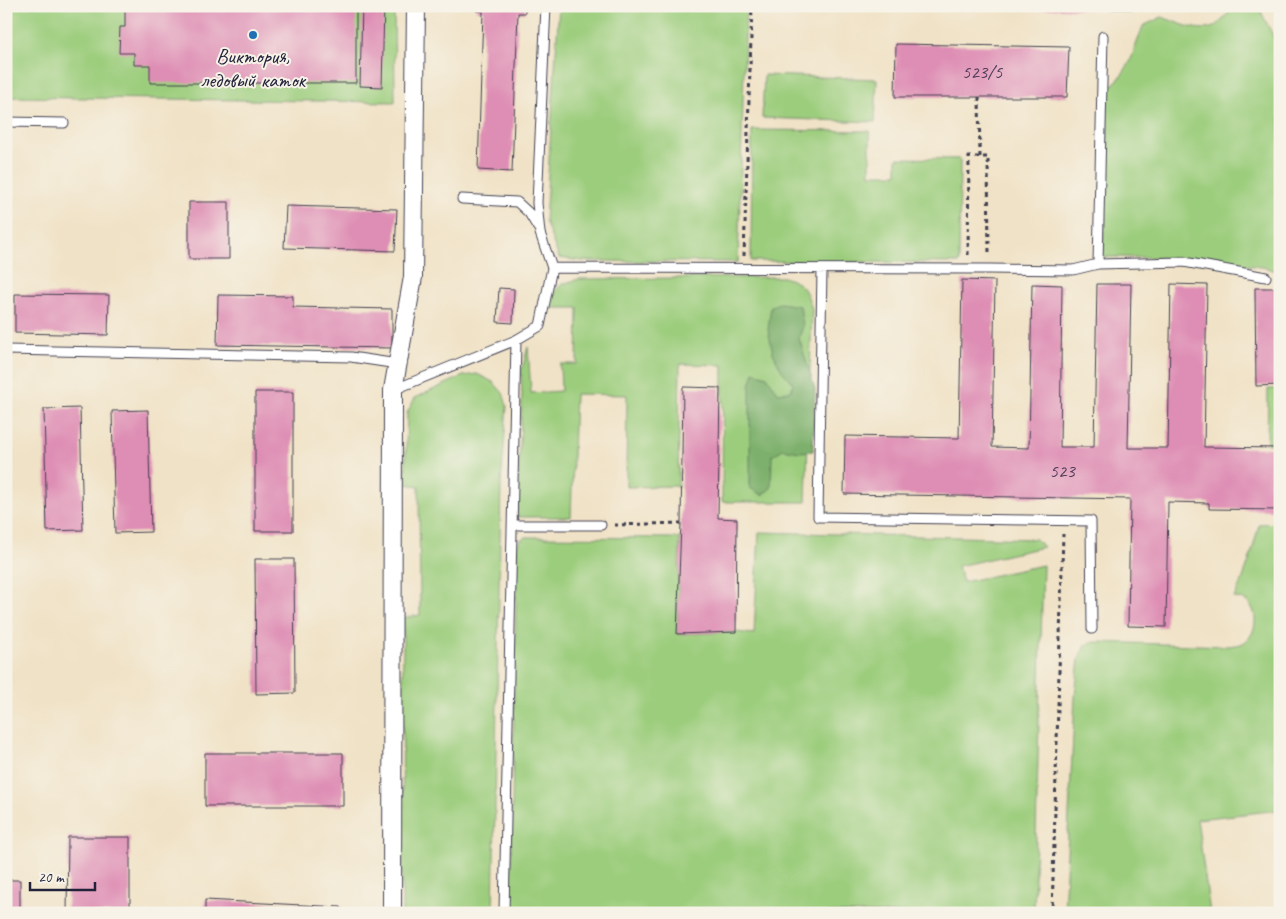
<svg xmlns="http://www.w3.org/2000/svg" width="1286" height="919" font-family="Caveat,sans-serif">
<style>
.green{fill:#9ccd7d;stroke:#5f785c}
.forest{fill:#7db06c;stroke:#506954}
.building{fill:#de8db4}
.lines{fill:none;stroke-linecap:round;stroke-linejoin:round}
.service-casing{stroke:#413f50;stroke-width:11}
.minor-casing{stroke:#413f50;stroke-width:20}
.path{stroke:#413f50;stroke-width:3;stroke-dasharray:4 4;stroke-linecap:butt}
.service{stroke:#fff;stroke-width:9}
.minor{stroke:#fff;stroke-width:18}
.poi-dot{fill:#1f6fb2;stroke:#f7f3e8;stroke-width:2}
.labels{text-anchor:middle;dominant-baseline:central;stroke-width:4;stroke-linejoin:round;paint-order:stroke}
.number-label{font-size:19px;fill:#513d59}
.poi-label{font-size:21px;fill:#22223b;stroke:#f7f3e8}
</style>
<rect width="100%" height="100%" fill="#f7f3e8"/>
<filter id="ink" filterUnits="userSpaceOnUse"><feTurbulence type="fractalNoise" baseFrequency=".02" numOctaves="2"/><feDisplacementMap in="SourceGraphic" scale="10" xChannelSelector="R" yChannelSelector="G"/><feConvolveMatrix kernelMatrix="1 2 1 2 8 2 1 2 1" color-interpolation-filters="sRGB"/></filter>
<filter id="wash" filterUnits="userSpaceOnUse"><feTurbulence type="fractalNoise" baseFrequency=".0096" numOctaves="4" result="noise"/><feDisplacementMap in="SourceGraphic" scale="20" xChannelSelector="R" yChannelSelector="G"/><feGaussianBlur stdDeviation="1.12" result="paint"/><feColorMatrix in="noise" values="0 0 0 0 0 0 0 0 0 0 0 0 0 0 0 0 0 1.4 0 .05"/><feComposite in="paint" operator="in"/></filter>
<g filter="url(#wash)">
<rect width="100%" height="100%" fill="#f0e2c6"/>
<path class="green" d="M6,6H394L395,102L6,97Z
M559,6H746L738,262L583,261L559,258L545,221Z
M1233,6H1258L1280,49V272L1267,268L1202,258L1103,257L1107,89L1119,79L1130,62L1143,26L1162,17C1176,22 1196,32 1211,28C1219,26 1229,13 1233,6Z
M764,75L877,79L875,122L762,118Z
M752,130L870,131V174H897V158L960,159L959,263L751,261Z
M783,277C805,284 805,288 812,309L806,502H722L723,365L680,364L678,486L626,487L627,395L575,394L571,517H517L522,394L521,373L528,347L531,393L561,391L560,364H577L578,308H552L555,291L562,284L579,279Z
M477,374L493,382L503,393L507,406L501,484L493,913H402L403,618L420,615L419,486L405,484L407,413L415,398L463,376Z
M1268,389H1280V444H1267Z
M1280,523V810L1197,819L1210,913H1064L1075,697L1079,658L1086,645L1094,642L1229,646C1233,645 1238,645 1241,644C1255,638 1259,618 1251,606C1247,600 1241,599 1234,598C1246,574 1253,550 1259,524Z
M759,532L1036,539L1043,547L958,566L963,582L1043,565L1034,913H510L517,549L519,541L525,537L680,538L677,634L736,632L754,634Z"/>
<path class="forest" d="M780,303L800,306L803,326L799,338L815,389L813,451L799,452L783,449L772,456L771,488L762,495L750,488V385L754,372L767,376L778,393L791,391L793,383L782,371L773,353L768,330L771,306Z"/>
<g id="blocks">
<path class="building" d="M125,6H356V83H150V65H134V53H119L120,27H125Z
M362,6H384L382,87L360,86Z
M477,6H525V13H518L512,172L478,170L483,11H476Z
M1041,6H1143V9H1041Z
M896,44L1069,47L1067,97H895Z
M189,202H229V259H189Z
M286,206L397,209L395,251L284,248Z
M962,280L995,281L992,447L1029,448L1032,284L1062,285L1060,447H1094L1097,284H1131L1128,448H1168L1171,284L1207,285L1204,447L1280,448V510L1209,509V503L1168,502L1166,627L1128,626L1130,499L844,494L845,436L959,438Z
M499,288L514,289L513,323L497,322Z
M1255,288H1280V385L1256,386Z
M15,294L109,295L108,335L15,333Z
M218,295L293,296V307L392,309V348L217,345Z
M683,387L720,388L718,518L737,519L736,632L677,634L681,523Z
M255,392H293V531H255Z
M80,408L83,530L47,531L44,409Z
M148,410L151,532L115,533L112,411Z
M255,559H294L295,693L256,694Z
M205,753H343V806H205Z
M68,837H130V913H67Z
M6,880H20V913H6Z
M205,900L341,907V913H205Z"/>
</g>
</g>
<g filter="url(#ink)">
<use href="#blocks" fill-opacity="0" stroke="#413f50" stroke-width="1"/>
<g class="lines">
<g class="service-casing">
<path id="service" d="M546,6L537,203L540,233L552,268
M6,122L64,123
M462,199L517,202L529,213L538,228
M1098,264L1103,36
M822,269L818,517L1091,521L1092,629
M6,350L351,357L391,363L397,370
M393,390L516,340L540,326L552,268L990,269L1073,270L1098,264L1184,262L1266,277
M512,525H601
M504,913L516,340"/>
</g>
<g class="minor-casing">
<path id="minor" d="M392,913L393,390L413,277L416,6"/>
</g>
<path class="path" d="M979,97L980,157
M968,255L969,157H988L989,256
M744,256L752,6
M614,525L681,523
M1052,913L1063,534"/>
<use href="#service" class="service"/>
<use href="#minor" class="minor"/>
</g>
</g>
<circle class="poi-dot" cx="253" cy="35" r="5"/>
<g class="labels">
<g class="number-label">
<text x="982" y="72">523/5</text>
<text x="1062" y="471">523</text>
</g>
<g class="poi-label">
<text x="253" y="56">Виктория,<tspan x="253" dy="24">ледовый каток</tspan></text>
</g>
</g>
<rect width="1286" height="919" fill="none" stroke="#f7f3e8" stroke-width="25"/>
<path d="M30 882v8h65v-8" fill="none" stroke="#22223b" stroke-width="2.5"/>
<text x="38" y="882" font-size="15" fill="#22223b" stroke="#f7f3e8" stroke-width="4" paint-order="stroke">20 m</text>
</svg>
